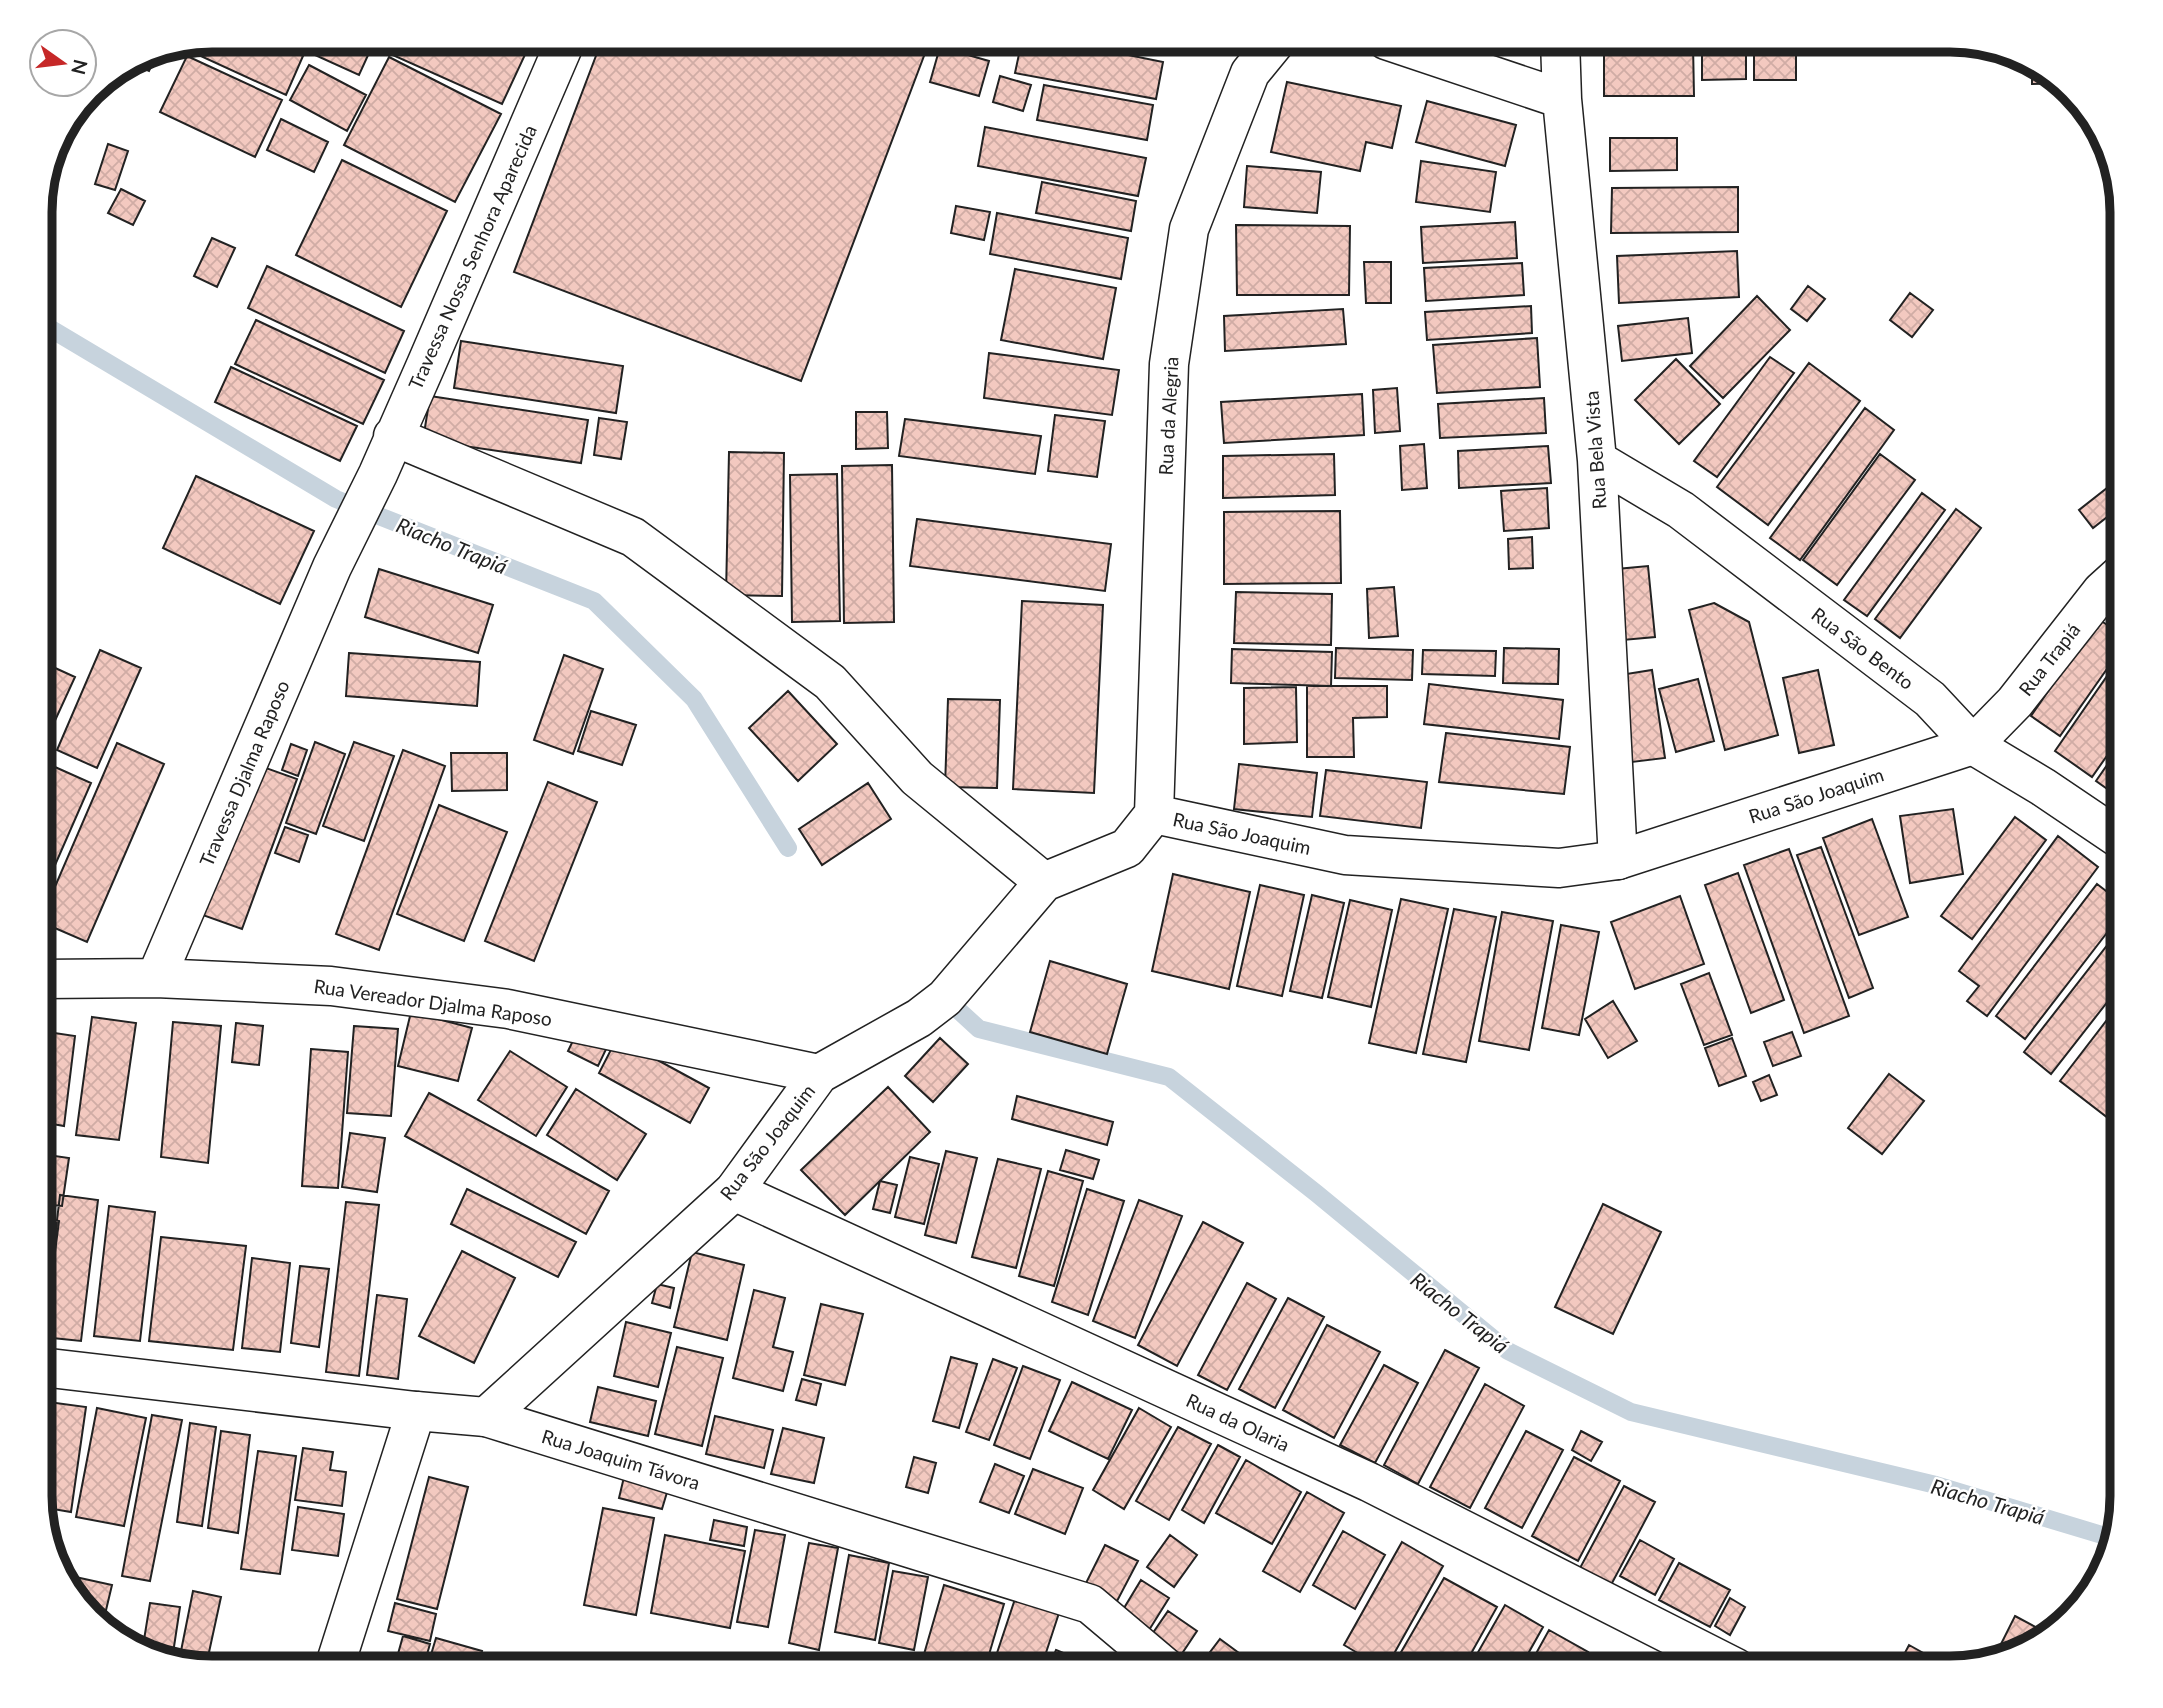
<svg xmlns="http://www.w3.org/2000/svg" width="2163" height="1708" font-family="Lato,sans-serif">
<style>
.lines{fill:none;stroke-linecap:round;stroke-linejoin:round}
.stream{stroke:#c7d3dd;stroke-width:18}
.building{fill:url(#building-cross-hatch);stroke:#222;stroke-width:2}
.street-casing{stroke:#222;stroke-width:41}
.secondary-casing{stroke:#222;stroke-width:41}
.street{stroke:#fff;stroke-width:38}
.secondary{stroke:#fff;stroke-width:38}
.labels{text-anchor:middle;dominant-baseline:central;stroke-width:5;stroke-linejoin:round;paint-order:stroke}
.street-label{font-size:19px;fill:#222;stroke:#fff}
.water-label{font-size:21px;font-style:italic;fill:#222;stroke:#fff}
.rim{fill:none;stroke:#222;stroke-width:9}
</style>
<defs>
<pattern id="building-cross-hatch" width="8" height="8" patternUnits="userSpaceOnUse" patternTransform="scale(1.75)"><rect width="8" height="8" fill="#f3c9c0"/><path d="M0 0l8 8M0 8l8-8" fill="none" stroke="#d0aca5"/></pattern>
</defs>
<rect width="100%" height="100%" fill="#fff"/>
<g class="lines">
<path class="stream" d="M41,323L336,499L594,601L694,699L788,848
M945,998L979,1029L1169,1077L1316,1193L1508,1351L1631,1412L1936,1485L2115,1539"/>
</g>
<path class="building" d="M213,40H267L303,56L286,95L192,52L196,44Z
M282,40H375L359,75Z
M380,40H523L530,44L502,104L377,48Z
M602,40H930L801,381L514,272Z
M1022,40H1054L1163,62L1156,99L1015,73Z
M1115,40H1168L1164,54Z
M1702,40H1746V79L1702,80Z
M1754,41H1796V80H1754Z
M1693,44L1694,96H1604V45Z
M940,47L989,61L979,96L930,82Z
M158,51L149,71L131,63L147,53Z
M187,56L282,100L255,157L160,112Z
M389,57L501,114L455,202L344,145Z
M2032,63L2064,83L2032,84Z
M309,65L366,95L347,131L290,100Z
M1000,76L1031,85L1023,111L993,102Z
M1287,82L1401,106L1392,148L1366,142L1360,171L1271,152Z
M1044,85L1153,105L1147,140L1037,120Z
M1427,101L1516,125L1505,166L1416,142Z
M281,119L328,142L314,172L267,150Z
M985,127L1146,158L1138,196L978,166Z
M1610,138H1677V170L1610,171Z
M108,144L128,151L115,190L95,184Z
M342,160L447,211L401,307L296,255Z
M1421,161L1496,172L1490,212L1416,202Z
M1247,166L1321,172L1317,213L1244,207Z
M1042,182L1136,201L1131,231L1036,213Z
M1738,187V232L1611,233L1612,188Z
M121,189L145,201L133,225L108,213Z
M956,206L990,212L984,240L951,233Z
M997,213L1128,238L1121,279L990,254Z
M1515,222L1517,258L1423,263L1421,227Z
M1236,225L1350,226L1349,295H1237Z
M212,238L235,248L217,287L194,276Z
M1737,251L1739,297L1619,303L1617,256Z
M1364,262H1391V303H1366Z
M1522,263L1524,295L1426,301L1424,268Z
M267,266L404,331L385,373L248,308Z
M1015,269L1116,288L1103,359L1001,340Z
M1808,286L1825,299L1807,321L1791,309Z
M1910,293L1933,310L1912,337L1890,320Z
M1757,296L1790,330L1723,398L1690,366Z
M1531,306L1532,333L1427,340L1425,312Z
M1343,309L1346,344L1225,351L1224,316Z
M1688,318L1692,353L1622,361L1618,326Z
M256,320L384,380L363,424L235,364Z
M1537,338L1540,387L1437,393L1433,345Z
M461,341L623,366L616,413L454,388Z
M989,353L1119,370L1112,415L984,398Z
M1770,357L1794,373L1717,477L1694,461Z
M1676,359L1720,404L1679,444L1635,400Z
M1809,363L1860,401L1768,525L1717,487Z
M231,367L357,426L340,461L215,402Z
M1397,388L1400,431L1375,433L1373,390Z
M1362,394L1364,435L1224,443L1221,402Z
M430,396L588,420L581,463L423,440Z
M1544,398L1546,433L1440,438L1438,404Z
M1865,408L1894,430L1800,560L1770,538Z
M856,412H887L888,448L856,449Z
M1055,415L1105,421L1097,477L1048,471Z
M599,418L627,422L621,459L594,455Z
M905,419L1041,436L1035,474L899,456Z
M1424,444L1427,488L1402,490L1400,446Z
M2123,444V469L2110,453Z
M1548,446L1551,483L1459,488L1458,451Z
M729,452L784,453L782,596L726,595Z
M1334,454L1335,495L1223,498V456Z
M1880,454L1915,480L1837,585L1803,560Z
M892,465L894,622L844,623L842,466Z
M837,474L840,621L792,622L790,475Z
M196,476L314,531L280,604L163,548Z
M1547,488L1549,528L1504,531L1501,491Z
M2107,488L2120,507L2093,528L2079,510Z
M1922,493L1945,510L1867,616L1844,600Z
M1956,509L1981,528L1900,638L1875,619Z
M1340,511L1341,583L1224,584V512Z
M917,519L1111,544L1105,591L910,566Z
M1532,537L1533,568L1509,569L1508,539Z
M1648,566L1655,637L1623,640L1617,569Z
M379,569L493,605L478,653L365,617Z
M1394,587L1398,636L1369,638L1367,589Z
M2123,589V614L2110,603Z
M1236,592L1332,594L1331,645L1234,643Z
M1022,601L1103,605L1094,793L1013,789Z
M1714,603L1749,622L1778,735L1725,750L1689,610Z
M2098,619L2123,635V646L2060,736L2031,716Z
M1336,648L1413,650L1412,680L1335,678Z
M1504,648L1559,649L1558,684L1503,683Z
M1232,649L1332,652L1331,686L1231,683Z
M100,650L141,668L97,768L57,750Z
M1423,650L1496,651L1495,676L1422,674Z
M349,653L480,662L477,706L346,696Z
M2123,653V733L2092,777L2055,751Z
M564,655L603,669L573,754L534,740Z
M53,667L75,677L53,725L41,720V695Z
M1652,670L1665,758L1632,762L1620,675Z
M1818,670L1834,745L1799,753L1783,678Z
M1698,679L1714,741L1676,752L1659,689Z
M1429,684L1563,700L1559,739L1424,724Z
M1307,686H1387V717L1353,718L1354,757H1307Z
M1296,687L1297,742L1244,744V688Z
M788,691L837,744L798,781L749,728Z
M948,699L1000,700L997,788L945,787Z
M591,711L636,725L622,765L578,751Z
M1446,733L1570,747L1564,794L1439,782Z
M315,742L345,754L316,834L286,823Z
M354,742L394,756L364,841L323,826Z
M2123,742V800L2096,781Z
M117,743L164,764L87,942L41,922V919Z
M291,744L307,750L298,776L282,770Z
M403,750L445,766L379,950L336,934Z
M451,753H507V790L452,791Z
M46,763L91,783L41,897V775Z
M252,763L297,779L242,929L197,913Z
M1239,764L1317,773L1312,817L1234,809Z
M1326,770L1427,782L1421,828L1320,816Z
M548,782L597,802L534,961L485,941Z
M868,783L891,819L822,865L799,829Z
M439,805L507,832L464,941L397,914Z
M1953,809L1963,874L1910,883L1900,816Z
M2015,817L2046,840L1972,939L1941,916Z
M1872,819L1908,917L1859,935L1823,838Z
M285,827L308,835L299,862L275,853Z
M2058,836L2098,867L1987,1016L1967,1001L1979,986L1959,971Z
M1821,847L1873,988L1849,998L1797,855Z
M1789,849L1849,1016L1804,1033L1744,865Z
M1738,873L1784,1000L1751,1013L1705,885Z
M1173,874L1250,892L1229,989L1152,971Z
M2097,884L2123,904V912L2025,1039L1996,1016Z
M1260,885L1304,895L1282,996L1237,986Z
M1312,895L1344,903L1322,998L1290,991Z
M1680,896L1704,964L1635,989L1611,922Z
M1401,899L1448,909L1416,1053L1369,1043Z
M1350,900L1392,910L1371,1007L1328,997Z
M1454,909L1496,917L1466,1062L1423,1054Z
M1502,912L1553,921L1529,1050L1479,1041Z
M1561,925L1599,932L1579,1035L1542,1028Z
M2123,925V982L2051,1074L2024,1052Z
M1050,961L1127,984L1107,1054L1030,1032Z
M1709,973L1732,1035L1704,1045L1681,984Z
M2123,999V1099L2108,1118L2060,1081Z
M1613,1001L1637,1041L1608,1058L1585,1019Z
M411,1012L472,1028L458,1081L398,1066Z
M92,1017L136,1023L119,1140L76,1135Z
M173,1022L221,1026L208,1163L161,1157Z
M236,1023L263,1026L259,1065L232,1062Z
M354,1026L398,1029L391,1116L347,1113Z
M580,1026L610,1041L598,1066L568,1051Z
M41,1031L75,1036L64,1126L41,1122Z
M1792,1032L1801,1056L1773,1066L1764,1042Z
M617,1038L709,1088L690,1123L599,1073Z
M940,1038L968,1064L933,1102L905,1076Z
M1732,1038L1746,1076L1719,1086L1705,1048Z
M311,1049L348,1052L338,1188L302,1186Z
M510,1051L567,1087L536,1136L478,1100Z
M1889,1074L1924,1101L1882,1154L1848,1128Z
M1769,1075L1777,1095L1761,1101L1753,1082Z
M888,1087L930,1132L845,1215L801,1170Z
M576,1089L646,1134L617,1180L547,1135Z
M429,1093L609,1191L586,1234L405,1136Z
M1017,1096L1113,1122L1107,1145L1012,1119Z
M350,1133L385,1138L377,1192L342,1187Z
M1066,1150L1099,1160L1093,1179L1060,1170Z
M946,1151L977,1158L956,1243L925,1235Z
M41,1154L69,1158L62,1206L41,1204Z
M910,1157L939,1164L924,1224L895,1217Z
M998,1159L1041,1169L1016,1268L972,1257Z
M1048,1171L1083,1181L1054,1286L1019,1276Z
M880,1181L897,1185L890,1213L873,1209Z
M467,1189L576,1242L558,1277L451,1224Z
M1087,1189L1124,1201L1088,1315L1052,1302Z
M60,1195L98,1200L81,1341L43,1337Z
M1139,1200L1182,1216L1135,1338L1093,1321Z
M346,1202L379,1205L359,1376L326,1372Z
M1603,1204L1661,1232L1613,1334L1555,1307Z
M109,1206L155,1212L140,1341L94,1336Z
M41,1218L59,1221L45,1330H41Z
M1203,1222L1243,1243L1177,1366L1138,1345Z
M161,1237L246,1246L233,1350L149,1341Z
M462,1251L515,1278L474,1363L419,1336Z
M692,1252L744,1265L727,1340L674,1327Z
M252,1258L290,1263L280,1352L242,1348Z
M300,1266L329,1269L319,1347L291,1343Z
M1247,1283L1276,1299L1227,1390L1198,1375Z
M657,1284L674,1288L670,1308L652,1303Z
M754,1290L785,1298L773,1347L793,1352L783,1391L733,1378Z
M377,1295L407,1299L398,1379L367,1375Z
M1288,1298L1324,1317L1275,1408L1239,1389Z
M821,1304L863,1314L845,1385L804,1375Z
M626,1322L671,1333L658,1387L614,1376Z
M1327,1325L1380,1352L1334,1438L1283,1410Z
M677,1347L723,1358L702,1446L655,1434Z
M1445,1350L1479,1368L1418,1484L1384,1465Z
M951,1357L977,1364L959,1428L933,1421Z
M993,1359L1017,1368L989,1440L966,1432Z
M1384,1365L1418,1383L1375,1463L1340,1445Z
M1023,1366L1060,1380L1030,1459L994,1445Z
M802,1379L821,1384L816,1405L796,1400Z
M1072,1382L1132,1410L1108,1459L1049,1431Z
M1485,1384L1524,1406L1470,1508L1430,1487Z
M598,1387L656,1401L648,1436L590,1422Z
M41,1401L86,1407L71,1512L41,1507Z
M97,1408L146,1418L124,1526L76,1517Z
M1139,1408L1171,1427L1124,1509L1093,1490Z
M152,1415L182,1420L150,1581L122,1576Z
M715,1416L773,1430L764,1468L706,1454Z
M190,1423L216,1427L202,1526L177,1522Z
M1178,1427L1211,1444L1169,1520L1136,1501Z
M783,1428L824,1438L814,1483L771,1474Z
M221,1431L250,1435L238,1533L208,1528Z
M1526,1431L1563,1450L1522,1528L1485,1508Z
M1581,1431L1602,1442L1591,1461L1572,1450Z
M1218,1445L1240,1457L1204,1523L1182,1510Z
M303,1448L333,1452L330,1470L346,1472L342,1506L295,1500Z
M258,1451L296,1456L280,1574L241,1569Z
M914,1457L936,1463L928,1493L906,1487Z
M1574,1457L1620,1481L1578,1561L1532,1536Z
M1246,1460L1301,1492L1272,1544L1216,1513Z
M995,1464L1024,1476L1009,1513L980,1502Z
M1033,1469L1083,1488L1065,1534L1015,1514Z
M429,1477L468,1487L437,1609L397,1599Z
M624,1477L668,1489L662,1509L619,1498Z
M1624,1486L1655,1502L1611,1585L1580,1568Z
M1307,1492L1344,1513L1300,1592L1263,1571Z
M298,1507L344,1514L338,1556L292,1550Z
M603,1508L654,1518L636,1615L584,1605Z
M714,1520L747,1527L744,1546L710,1540Z
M755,1530L785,1535L768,1627L737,1622Z
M1343,1531L1385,1555L1355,1609L1313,1585Z
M665,1535L745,1551L730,1628L651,1613Z
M1170,1535L1197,1555L1174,1587L1147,1567Z
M1640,1540L1674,1559L1655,1595L1620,1576Z
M1402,1542L1443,1566L1386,1668H1383L1344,1645Z
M809,1543L838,1548L819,1650L789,1643Z
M1105,1545L1138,1561L1115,1605L1083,1589Z
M849,1555L889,1563L875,1640L835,1632Z
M1679,1563L1730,1590L1710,1627L1659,1600Z
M893,1571L928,1577L914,1650L879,1643Z
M71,1576L112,1585L102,1627L69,1585Z
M1444,1578L1497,1607L1463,1668H1396L1393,1666Z
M1141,1580L1169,1598L1146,1635L1118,1618Z
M944,1585L1004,1604L985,1668H920Z
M193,1591L221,1597L206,1666L179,1661Z
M1016,1596L1060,1610L1041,1668H992Z
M1730,1598L1745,1607L1730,1635L1715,1626Z
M150,1603L180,1607L172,1660L142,1652Z
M395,1603L436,1614L430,1641L388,1631Z
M1505,1605L1543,1627L1520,1668H1469Z
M1168,1611L1197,1631L1177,1661L1148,1640Z
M2015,1616L2047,1633L2046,1635L2026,1650L1994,1658Z
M1549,1630L1588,1652L1579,1668H1528Z
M403,1636L430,1644L423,1668L396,1661Z
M436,1638L482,1651L477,1668H427Z
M1220,1639L1247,1659L1240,1668H1198Z
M1909,1645L1945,1665L1943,1668H1897Z
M1056,1650L1100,1668H1048Z
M1594,1655L1617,1668H1586Z
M872,1660L902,1667V1668H870Z"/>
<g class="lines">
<g class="street-casing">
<path id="street" d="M1386,40L1562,99
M1560,40L1562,99L1597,460L1618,860
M393,436L633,537L830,682L917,778L1044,882
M1597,460L1681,510L1930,699L1973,745L2043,787L2123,841
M156,978L332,567L378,474L426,365L566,40
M41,979L156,978L331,986L508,1009L819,1074
M734,1191L1369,1482L1736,1668
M486,1417L1090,1604L1166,1668
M334,1668L416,1411"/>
</g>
<g class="secondary-casing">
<path id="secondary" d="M1154,814L1345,855L1559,868L1618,860L1973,745L2015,702L2102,591L2123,572
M1154,814L1169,364L1189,229L1250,73L1277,40
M41,1367L416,1411L486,1417L734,1191L819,1074L919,1018L945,998L1044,882L1127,848L1154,814"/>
</g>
<use href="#street" class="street"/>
<use href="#secondary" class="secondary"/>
</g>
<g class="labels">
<g class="street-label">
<text transform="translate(472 257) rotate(-66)">Travessa Nossa Senhora Aparecida</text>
<text transform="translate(1168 416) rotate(-87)">Rua da Alegria</text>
<text transform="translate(1595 450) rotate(-94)">Rua Bela Vista</text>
<text transform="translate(1863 648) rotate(37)">Rua São Bento</text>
<text transform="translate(2049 659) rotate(-52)">Rua Trapiá</text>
<text transform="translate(244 773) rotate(-67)">Travessa Djalma Raposo</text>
<text transform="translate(1816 795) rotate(-18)">Rua São Joaquim</text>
<text transform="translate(1242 833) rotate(12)">Rua São Joaquim</text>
<text transform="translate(433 1002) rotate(8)">Rua Vereador Djalma Raposo</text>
<text transform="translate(767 1142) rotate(-52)">Rua São Joaquim</text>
<text transform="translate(1238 1422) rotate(25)">Rua da Olaria</text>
<text transform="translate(621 1459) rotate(17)">Rua Joaquim Távora</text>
</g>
<g class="water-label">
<text transform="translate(452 545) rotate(22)">Riacho Trapiá</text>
<text transform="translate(1460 1312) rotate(38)">Riacho Trapiá</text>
<text transform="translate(1988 1501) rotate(16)">Riacho Trapiá</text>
</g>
</g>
<path d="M0 0H2163V1708H0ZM212 52H1950A160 160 0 0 1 2110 212V1496A160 160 0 0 1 1950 1656H212A160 160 0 0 1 52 1496V212A160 160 0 0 1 212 52Z" fill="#fff" fill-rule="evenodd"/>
<path class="rim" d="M212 52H1950A160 160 0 0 1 2110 212V1496A160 160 0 0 1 1950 1656H212A160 160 0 0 1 52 1496V212A160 160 0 0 1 212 52Z"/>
<g transform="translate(63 63) rotate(104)"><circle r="33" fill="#ffffff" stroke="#a7a7a7" stroke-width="2"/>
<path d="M0-5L12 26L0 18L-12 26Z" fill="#c62828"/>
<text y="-10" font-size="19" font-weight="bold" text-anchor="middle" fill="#222222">N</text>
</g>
</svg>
